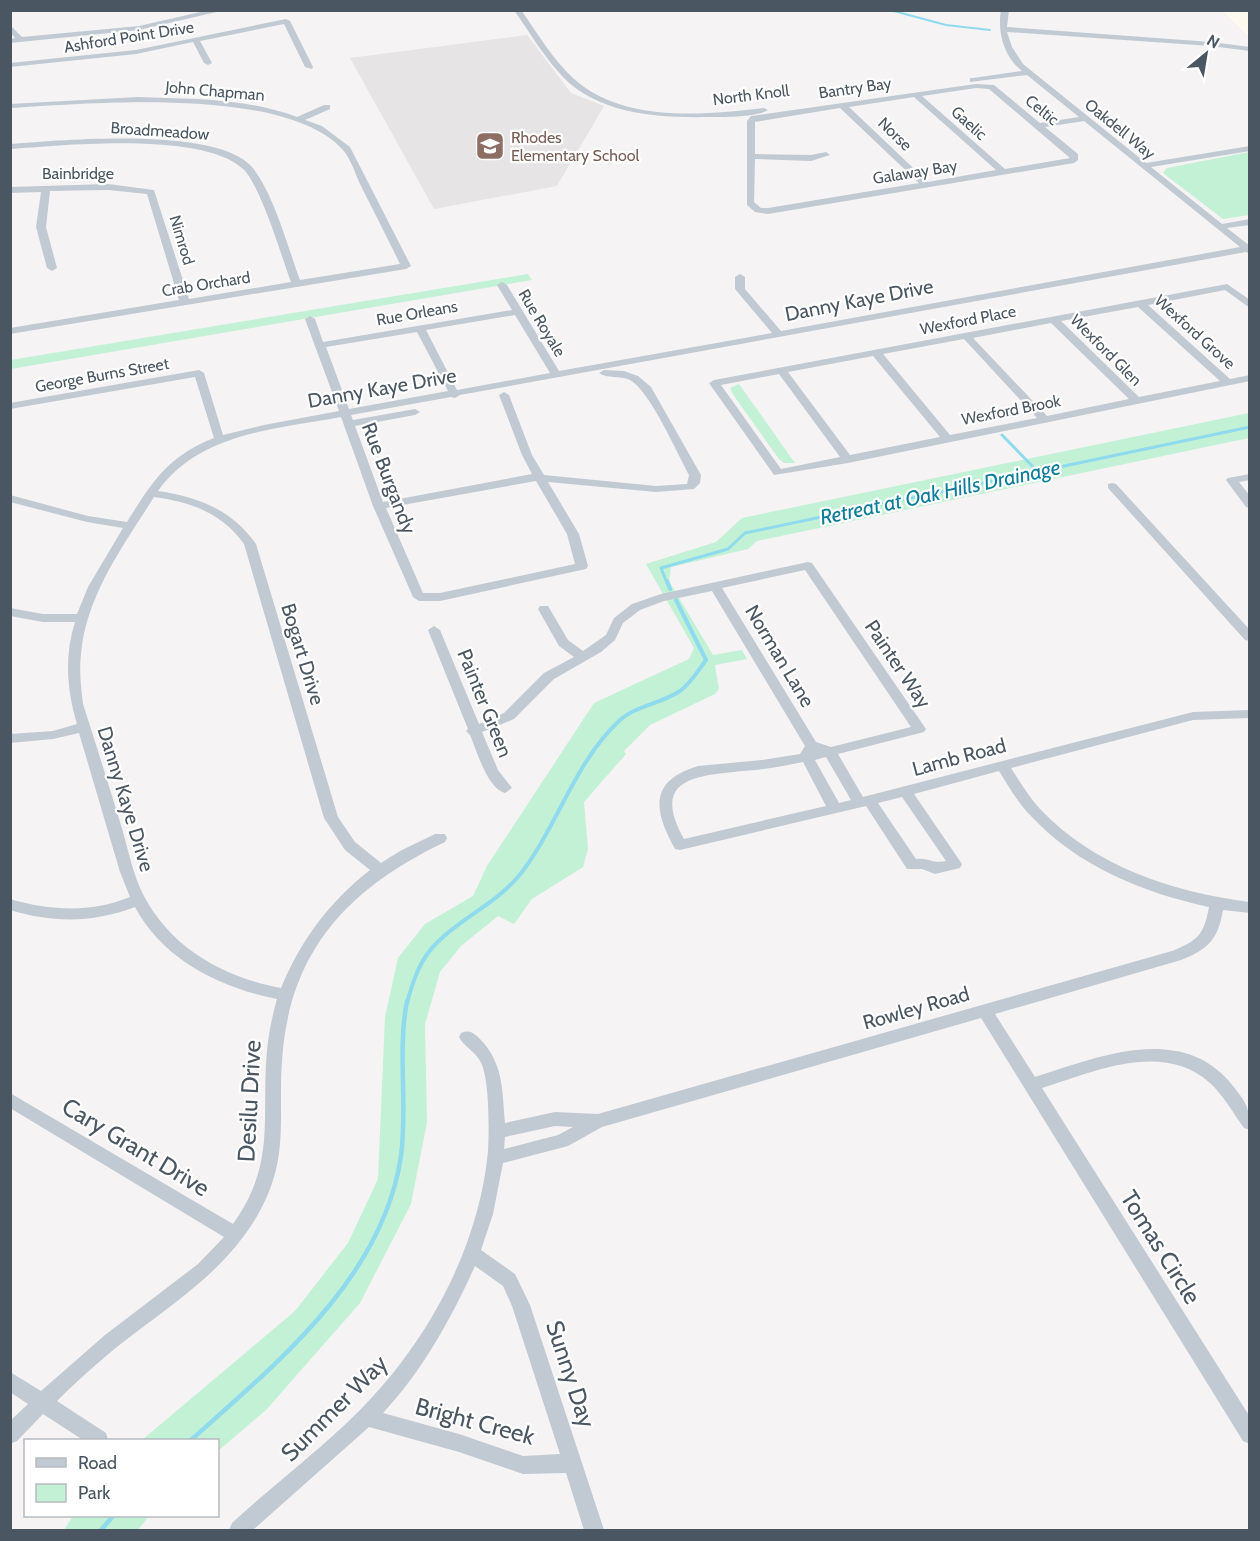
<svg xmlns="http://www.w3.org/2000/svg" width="1260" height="1541" font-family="Cabin,sans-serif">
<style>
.commercial{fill:#fdf9ef}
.education{fill:#e6e4e5}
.green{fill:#c3f1d5}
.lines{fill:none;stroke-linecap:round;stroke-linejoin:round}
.stream-far3{stroke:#90daee;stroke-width:2}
.stream-far2{stroke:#90daee;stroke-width:3}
.stream-far1{stroke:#90daee;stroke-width:4}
.stream{stroke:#90daee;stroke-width:4.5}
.minor{fill:#c1cad2;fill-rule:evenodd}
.labels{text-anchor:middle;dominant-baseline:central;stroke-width:4.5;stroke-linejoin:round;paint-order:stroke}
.far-street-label{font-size:16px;fill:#4a5661;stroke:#fff}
.far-education-label{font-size:16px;fill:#785e54;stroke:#fff;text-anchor:start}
.street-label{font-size:20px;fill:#4a5661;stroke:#fff}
.water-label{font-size:21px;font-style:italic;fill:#0c7c9b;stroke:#fff}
.near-street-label{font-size:24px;fill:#4a5661;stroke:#fff}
</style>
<rect width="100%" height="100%" fill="#f5f3f3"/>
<path class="commercial" d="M1223,11H1249V37Z"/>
<path class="education" d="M527,35L571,93L604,106L557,186L434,209L350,58Z"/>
<path class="green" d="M1249,152V215L1223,219L1163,173L1167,168Z
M528,274L532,280L11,369V360Z
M739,384L795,463H784L779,459L734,396L730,388Z
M1249,413V438L757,541L748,549L671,567L669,581L713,655L742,650L747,659L715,665L719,689L715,694L650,725L624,751L626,754L584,802L588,849L583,867L532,899L514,924L498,916L461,946L440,972L425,1024L427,1122L411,1204L360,1303L266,1410L218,1451V1440H142L295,1311L348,1243L378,1179L385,1017L398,958L425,924L473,896L487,866L594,703L689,659L694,648L646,564L716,542L742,518Z
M73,1516H149L138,1530H64Z"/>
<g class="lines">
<path class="stream-far3" d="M890,10L946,25L990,30"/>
<path class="stream-far2" d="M1002,435L1037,471
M667,583L661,568L728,549L745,533L1250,427"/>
<path class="stream-far1" d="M667,581L670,589
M407,1003C412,985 417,968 428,953C452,922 492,907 518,877C557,829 573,764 619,721C636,705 661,704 680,691C691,683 698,671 706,660L676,600"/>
<path class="stream" d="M191,1440C277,1363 383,1278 401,1156C408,1105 397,1052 407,1001
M101,1530L113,1516"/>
<path class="minor" d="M209,10H225L139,30L10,43V39L15,38L10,32V25L22,37L139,26Z
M514,10H521C538,34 553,60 574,79C623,123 704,115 764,108L768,110C757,117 724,117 710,117C660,118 600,115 563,77C544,57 530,33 514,10Z
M1001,10H1009L1007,27L1211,42L1250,47V51L1211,46L1007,32L1012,47L1023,64L1146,163L1250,146V151L1151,167L1222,224L1250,219V225L1227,228L1250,246V254L1246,252L460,395L455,398L451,397L351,415L353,420L415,409L420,412L415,415L355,426L383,502L532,474L522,455L499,395L504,392L509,395L532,455L544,475L656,486L687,484L689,475C677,453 650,391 630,380C620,375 607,379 599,373L604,370L624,371L638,376L651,387L701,475L700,483L694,489L656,492L548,482L579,534L588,566L586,569L440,601H419L413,597L373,506L341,417C276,429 199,433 158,491C199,497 232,510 256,544L338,817L355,842L381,863L400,851L435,834H445L447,838L445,842C349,888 289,950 282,1061C278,1116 289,1155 262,1207C233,1263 184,1296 135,1333C107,1354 81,1377 57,1401L106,1433L108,1440H83L43,1414L17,1441L10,1444V1421L28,1404L10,1392V1372L41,1391L105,1335L198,1264L224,1237L10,1108V1093L233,1224C273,1168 263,1127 266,1064C267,1042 271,1020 277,999C221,988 163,960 135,907C93,923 53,923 10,910V899C52,911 90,913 130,897L120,872L79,733L53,739L10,743V734L53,731L77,724C67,691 64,656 75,622H43L10,616V608L43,614H77L88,587L123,528L87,522L10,502V495L88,516L127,522C152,482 168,456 214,438L195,377L10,409V403L199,370L204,373L223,435L264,425L339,411L305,319L310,316L315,319L323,342L512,310L497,285L502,282L507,285L559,371L772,333L735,289V277L740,274L745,277V289L781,331L1240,247L1084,121L1045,127L1078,154V160L1074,163L768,214L755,212L747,205V121L751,116L976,84L994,85L1040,123L1079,117L1027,75L970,82V78H973L1022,71C1004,57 997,32 1001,10ZM976,88L989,89L1070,158L1005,169L922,96ZM914,97L996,170L928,182L849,107ZM840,108L919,183L768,208H761L754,202L755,159L811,161L830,155L826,152L811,155L755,154V122ZM515,315L550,373L457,390L426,330ZM417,332L448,391L349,409L326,347ZM536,481L567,534L575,564L440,593H423L386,508ZM154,497C191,502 222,513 244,544L324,818L345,850L370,870C329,902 301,940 281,988C221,977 166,945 140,888C131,867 127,844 120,822C108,783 96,744 83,704C81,687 79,671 81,654C86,595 124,545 154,497Z
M286,19L290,21L313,67L312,69L305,67L284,24L200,41L212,63L208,65L204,63L193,42L136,54L10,67V63L136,50Z
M138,97C191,99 247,98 297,117L324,105H330V109L305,120L322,126L350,147L411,266L406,269L10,334V328L179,300L147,194L108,190L50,191L46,227L57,268L52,271L47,268L36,227L41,192L10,193V187L108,184L154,190L189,299L291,282C282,258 260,184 243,169C203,131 64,145 10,149V144C62,140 217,126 252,167C274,194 288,248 300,280L400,264C387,237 373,210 359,182C355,172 350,158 343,150C286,86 91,103 10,108V104Z
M1227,284L1250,300V308L1225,290L1148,305L1230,379L1250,375V381L848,463L774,475L709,383L714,380ZM1138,307L1220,381L1139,397L1061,321ZM1051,323L1129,399L1047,416L973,338ZM964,339L1037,418L950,435L883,354ZM873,356L940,437L850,455L788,372ZM779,374L840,457L781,469L721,385Z
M1250,474V480L1239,482L1250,496V508L1246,507L1226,480L1228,478Z
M1112,483L1116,484L1250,630V641L1245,640L1108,488V484Z
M808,562L812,563L926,729L924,732L838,754L863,797L1193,712L1250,710V718L1193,720L1011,768C1020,782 1029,797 1040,809C1095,867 1173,892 1250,902V913L1223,910C1218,939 1209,949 1181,960L995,1014L1035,1077C1096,1058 1177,1023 1229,1081C1244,1100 1250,1105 1250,1130L1244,1128C1233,1113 1224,1096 1210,1083C1163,1040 1093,1072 1042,1088L1250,1417V1444L1243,1441L981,1018L602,1127L568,1146L503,1163L493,1214L481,1250L515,1274L530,1305L604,1530H584L566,1473L523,1474L459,1452L369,1427L253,1530H229L232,1523C273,1485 319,1451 359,1411C427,1343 479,1248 488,1151C489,1132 490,1077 480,1061C475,1051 464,1047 459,1037L461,1033C469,1030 472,1032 478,1037C504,1062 502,1090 505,1123L555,1112L598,1114L1172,951C1198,941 1204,934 1209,907C1144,893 1077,866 1031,816C1018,803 1009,787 999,771L914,794L962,864L960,868L935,874L922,869H907L866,806L680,850L675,849C654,811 648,781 698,766L762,760L800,754L805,746L712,591L664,601L640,610L623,623L615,640L601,652L554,679L514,719L482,732L498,770L512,788L505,793C487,788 477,751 470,735L466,731L468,729L428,630L434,626L440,630L479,724L504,713L544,673L574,657L559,646L538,609L540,606H548L568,640L583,651L606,635L614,618L632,604L661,594ZM805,570L911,727L831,747L816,742L722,588ZM826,757L851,800L839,803L815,760ZM803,762L826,806L684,839C650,778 696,776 742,771C763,770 783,766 803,762ZM902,797L946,861C934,864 927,857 916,859L878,803ZM555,1126L573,1127L558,1135L504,1149L505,1137ZM475,1266L503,1286L512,1306L560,1454L523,1456L459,1434L383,1413C423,1370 451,1319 475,1266Z"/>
</g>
<defs>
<g id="school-square" transform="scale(1.5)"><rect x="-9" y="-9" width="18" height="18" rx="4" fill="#8d6e63" stroke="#fff"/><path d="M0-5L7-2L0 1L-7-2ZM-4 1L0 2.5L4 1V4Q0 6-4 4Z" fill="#fff"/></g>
</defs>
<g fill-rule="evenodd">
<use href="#school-square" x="490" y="146"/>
</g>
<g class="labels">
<g class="far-street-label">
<text transform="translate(129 37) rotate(-9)">Ashford Point Drive</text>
<text transform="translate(855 88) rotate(-8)">Bantry Bay</text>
<text transform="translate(215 91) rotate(5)">John Chapman</text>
<text transform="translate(751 95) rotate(-7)">North Knoll</text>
<text transform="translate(1042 110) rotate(39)">Celtic</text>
<text transform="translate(969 123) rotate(42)">Gaelic</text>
<text transform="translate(1120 129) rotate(39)">Oakdell Way</text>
<text transform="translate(160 131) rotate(4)">Broadmeadow</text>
<text transform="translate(895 134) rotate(44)">Norse</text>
<text transform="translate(915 172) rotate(-9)">Galaway Bay</text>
<text x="78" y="173">Bainbridge</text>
<text transform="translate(182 240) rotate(73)">Nimrod</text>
<text transform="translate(206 284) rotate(-9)">Crab Orchard</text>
<text transform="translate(417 313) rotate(-10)">Rue Orleans</text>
<text transform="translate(968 320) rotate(-11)">Wexford Place</text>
<text transform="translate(542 323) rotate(59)">Rue Royale</text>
<text transform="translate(1195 332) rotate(42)">Wexford Grove</text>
<text transform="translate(1106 350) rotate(45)">Wexford Glen</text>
<text transform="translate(102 375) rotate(-10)">George Burns Street</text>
<text transform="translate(1011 410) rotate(-11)">Wexford Brook</text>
</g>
<g class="far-education-label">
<text x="511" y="137">Rhodes<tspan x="511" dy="18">Elementary School</tspan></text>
</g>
<g class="street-label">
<text transform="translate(859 300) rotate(-11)">Danny Kaye Drive</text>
<text transform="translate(382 388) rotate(-10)">Danny Kaye Drive</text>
<text transform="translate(389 478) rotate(69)">Rue Burgandy</text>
<text transform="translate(303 654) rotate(73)">Bogart Drive</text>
<text transform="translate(780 656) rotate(59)">Norman Lane</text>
<text transform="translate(898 664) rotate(56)">Painter Way</text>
<text transform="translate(485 703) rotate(68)">Painter Green</text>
<text transform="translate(959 757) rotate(-15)">Lamb Road</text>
<text transform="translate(126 799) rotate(73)">Danny Kaye Drive</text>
<text transform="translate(916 1008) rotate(-16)">Rowley Road</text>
</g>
<g class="water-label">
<text transform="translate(940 492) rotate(-12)">Retreat at Oak Hills Drainage</text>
</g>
<g class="near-street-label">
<text transform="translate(249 1101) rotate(-87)">Desilu Drive</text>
<text transform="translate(136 1147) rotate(31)">Cary Grant Drive</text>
<text transform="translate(1161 1247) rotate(58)">Tomas Circle</text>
<text transform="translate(571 1374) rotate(72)">Sunny Day</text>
<text transform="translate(334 1408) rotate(-45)">Summer Way</text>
<text transform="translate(475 1421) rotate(15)">Bright Creek</text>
</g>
</g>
<rect width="1260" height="1541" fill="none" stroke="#4a5661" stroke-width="24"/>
<rect x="24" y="1439" width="195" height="78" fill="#ffffff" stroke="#b7bbc0" stroke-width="1.5"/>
<rect x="36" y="1458" width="30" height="9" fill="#c1cad2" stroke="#b7bbc0" stroke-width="1.5"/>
<text x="78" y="1469" font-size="18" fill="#4a5661">Road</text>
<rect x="36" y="1484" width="30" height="18" fill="#c3f1d5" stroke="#b7bbc0" stroke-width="1.5"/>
<text x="78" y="1499" font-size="18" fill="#4a5661">Park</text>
<g transform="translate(1206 54) rotate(30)" stroke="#ffffff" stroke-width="4.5" paint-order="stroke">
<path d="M0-4.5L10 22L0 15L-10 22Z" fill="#4a5661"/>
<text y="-9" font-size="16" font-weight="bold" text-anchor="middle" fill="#4a5661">N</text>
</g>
</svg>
